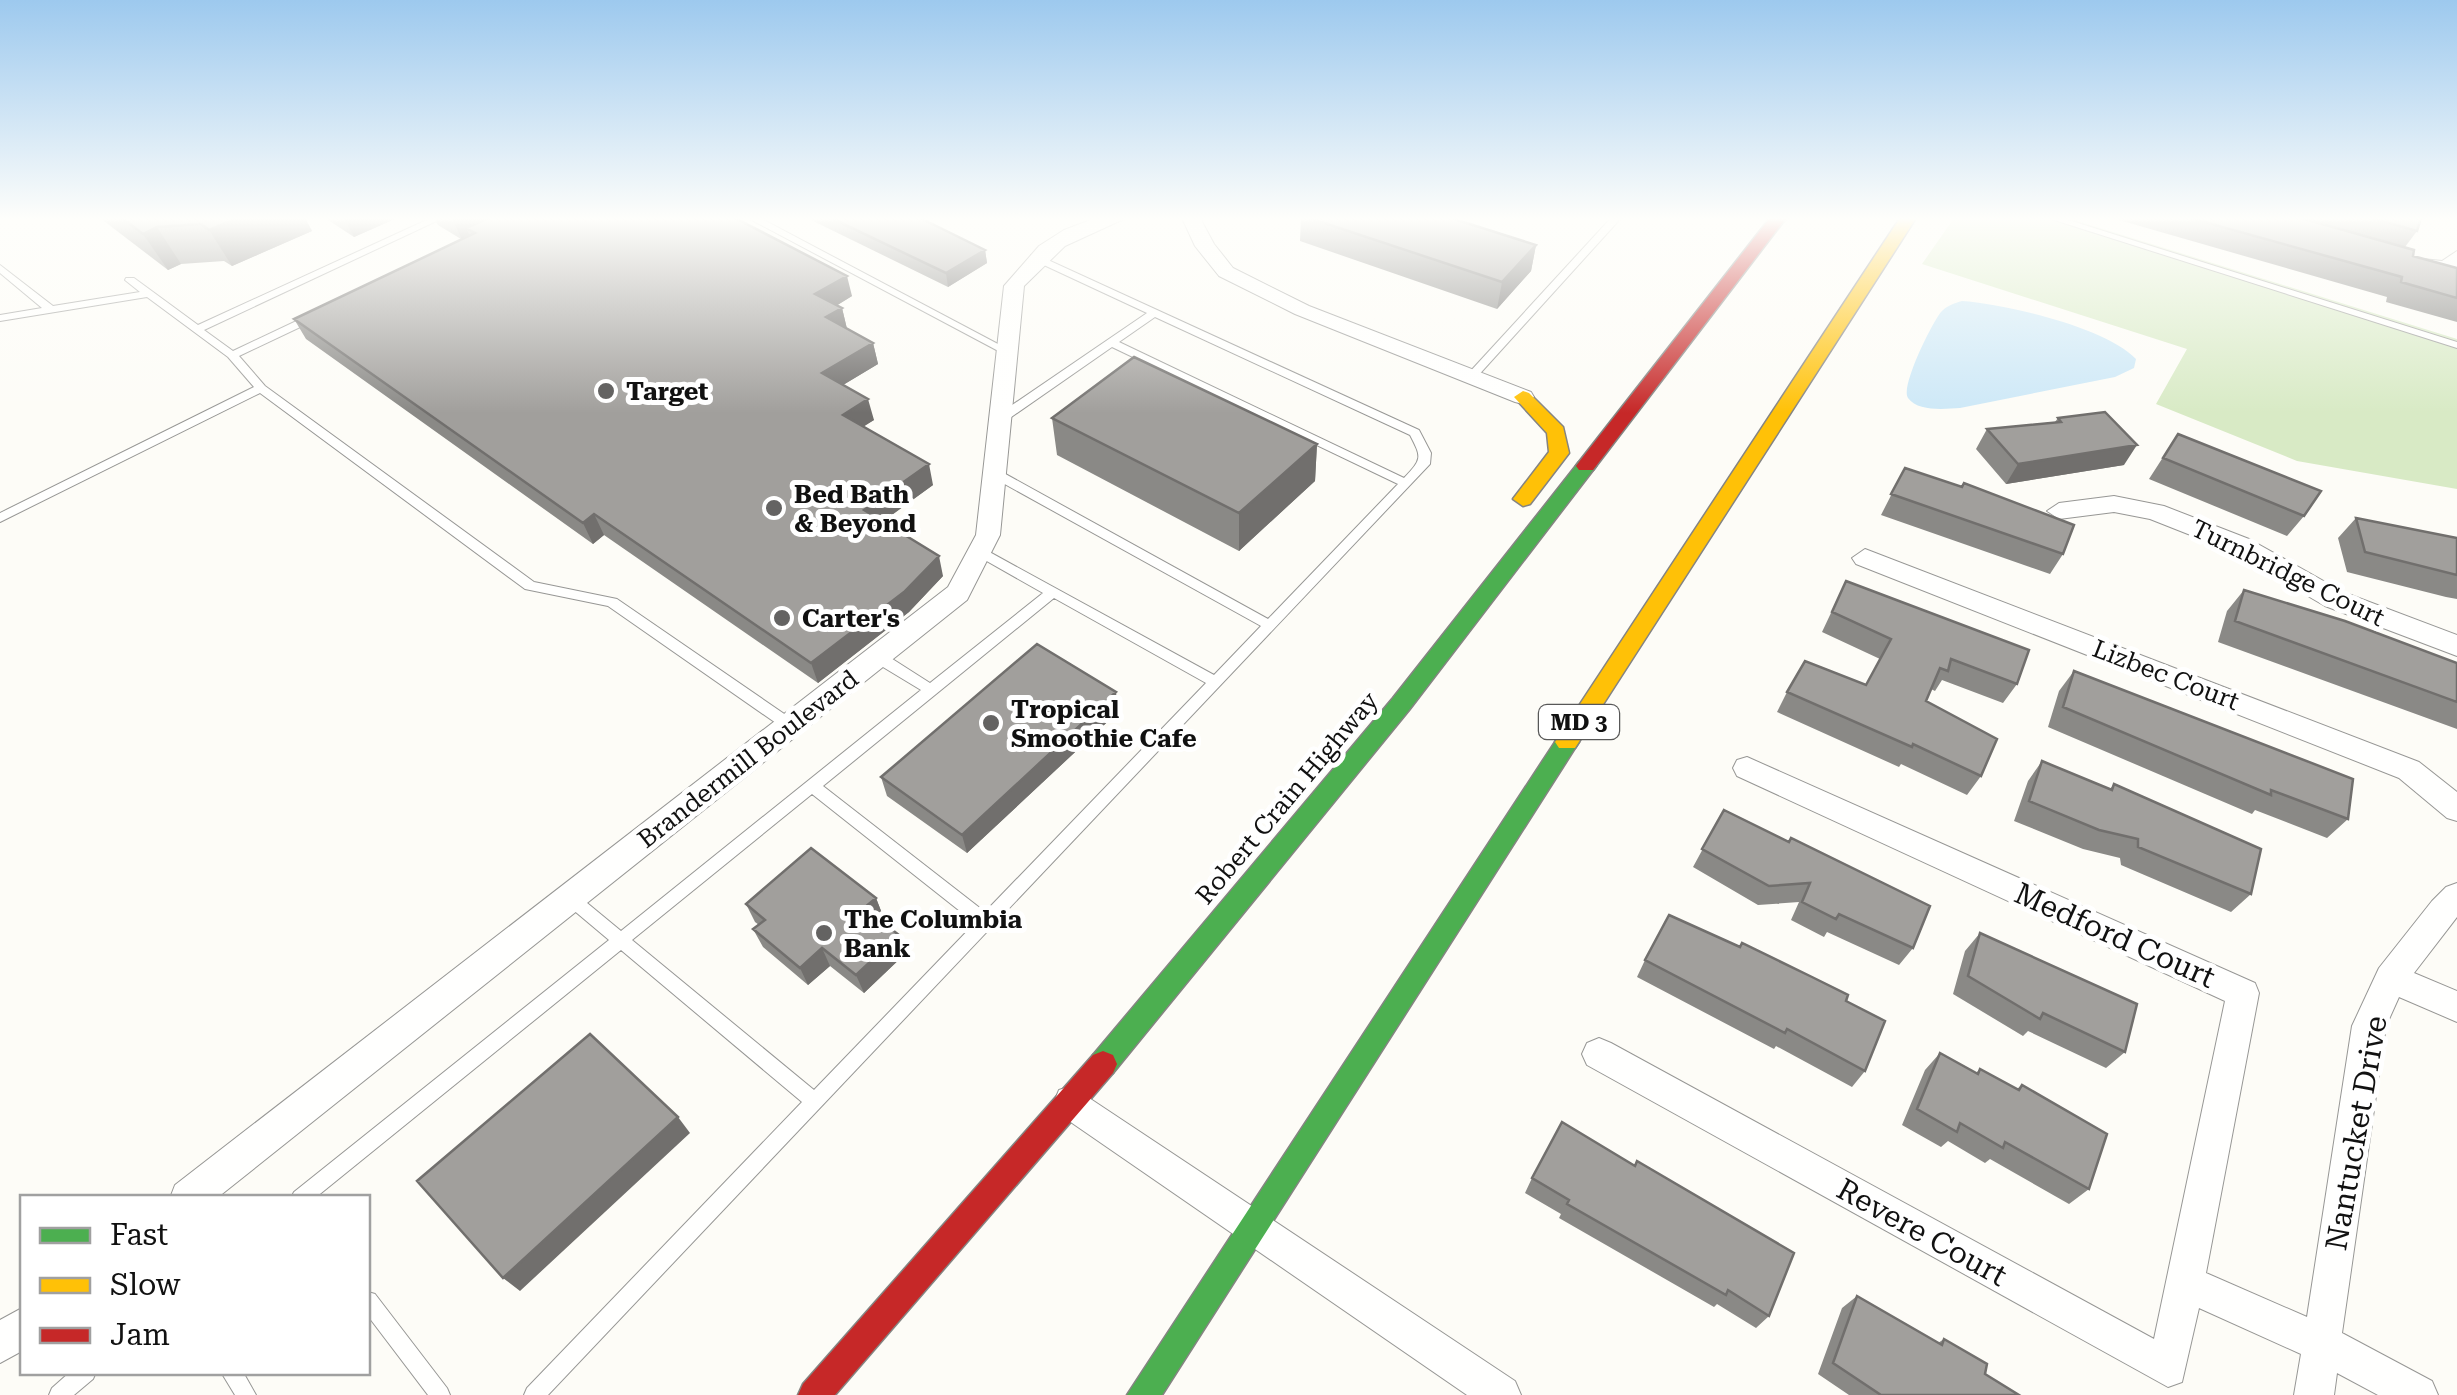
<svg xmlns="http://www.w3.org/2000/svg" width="2457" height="1395" font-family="'Roboto Serif',serif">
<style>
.forest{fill:#d8eac5}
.water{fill:#cde8f7}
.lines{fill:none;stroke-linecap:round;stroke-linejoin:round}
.lane-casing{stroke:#979795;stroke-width:2}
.street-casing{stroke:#979795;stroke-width:2}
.fast-casing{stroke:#858482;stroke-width:3}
.slow-casing{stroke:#858482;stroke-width:3}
.jam-casing{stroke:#858482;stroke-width:3}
.lane{fill:#fffffe;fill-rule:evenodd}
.street{fill:#fffffe;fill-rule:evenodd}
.fast{fill:#4caf50;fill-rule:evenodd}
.slow{fill:#ffc107;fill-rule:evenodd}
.jam{fill:#c62828;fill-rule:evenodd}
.wall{fill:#8a8986}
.shaded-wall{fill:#716f6d}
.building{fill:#a19f9c;stroke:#716f6d;stroke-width:2.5}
.poi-dot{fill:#646362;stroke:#fff;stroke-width:4}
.labels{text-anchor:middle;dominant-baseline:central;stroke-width:10;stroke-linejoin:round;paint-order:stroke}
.shield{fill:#fff;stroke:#585858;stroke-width:2.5}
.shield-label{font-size:22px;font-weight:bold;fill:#111}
.poi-label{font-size:25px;font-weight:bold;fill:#111;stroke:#fff;text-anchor:start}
.street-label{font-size:25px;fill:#111;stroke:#fff}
.near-street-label{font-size:30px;fill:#111;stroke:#fff}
</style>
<rect width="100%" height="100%" fill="#fdfcf7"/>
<path class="forest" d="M1954,218H2068L2457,339V489L2297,461L2156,404L2187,349L1922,264Z"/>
<path class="water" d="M1962,301C2005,304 2106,327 2136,359L2134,368L2115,377L1960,408C1945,409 1918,412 1908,398C1900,387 1932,323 1941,312C1946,306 1955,303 1962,301Z"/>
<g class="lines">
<g class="lane-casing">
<path id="lane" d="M431,218H443L204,330L233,351L307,316H315V320L239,356L265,386L534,582L617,599L796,722L798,726L796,730H786L608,606L525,589L260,393L0,522V513L254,387L228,357L147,297L0,321V315L42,308L0,273V265L53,306L140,292L125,280L126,278H134L198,325Z
M748,218H760L1013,352L1012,354H1004Z
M1611,218H1621L1475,379H1467V375Z
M2048,218H2062L2457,342V348Z
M1035,254L1419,430L1431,453L1430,464L548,1395H524L527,1388L802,1102L621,950L315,1198H291L294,1192L609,940L565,903L562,898L565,893L570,891L575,893L621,931L921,690L873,661L871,657L873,653H883L930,683L1043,593L976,555L974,552L976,549H984L1214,675L1261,626L992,477L990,474L992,471H1000L1268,619L1398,484L1112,347L1007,420H999V414L1147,313L1031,259V255ZM1155,317L1410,435C1422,458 1422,459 1404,478L1119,342ZM1054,598L1206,683L985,912L823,786ZM812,794L975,923L814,1090L632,940Z
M368,1292L375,1294L447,1388L450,1395H428L368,1316Z
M70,1372H96L93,1379L74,1395H49L52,1388Z
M221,1372H243L256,1395H235Z"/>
</g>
<g class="street-casing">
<path id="street" d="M1096,218H1126L1065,246L1024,286L1000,535L967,600L217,1198H170L175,1185L948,587L976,535L1004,286L1039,246L1064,230Z
M1182,218H1200L1214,244L1233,268L1309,306L1531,392L1534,397L1523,404L1515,402L1295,314L1219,276L1195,246Z
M2457,251V269C2444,277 2415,274 2403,264L2413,258L2442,261Z
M2114,496L2164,506L2249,539L2343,592L2457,635V656L2325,606L2231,551L2150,519L2114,512L2059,519L2047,511L2059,503Z
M1865,549L2419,762L2457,792V821L2447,818L2399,778L1856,564L1852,558Z
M1747,757L2255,983L2259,993L2206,1273L2307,1317L2352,1026L2379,968L2432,901L2446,887L2457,883V917L2414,973L2457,991V1022L2399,997L2386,1026L2342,1333L2432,1381L2438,1395H2378L2337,1373L2334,1395H2294L2301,1354L2199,1308L2182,1382L2168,1387L1587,1065L1582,1054L1587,1043L1599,1038L1611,1043L2154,1339L2225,1001L1737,776L1733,768L1737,760Z
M1071,1086L1515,1381L1521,1395H1467L1059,1114L1054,1102L1059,1090Z
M22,1308V1351L0,1363V1320Z"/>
</g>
<g class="fast-casing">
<path id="fast" d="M1586,460L1596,466L1593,470L1409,710L1113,1073L1103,1077L1093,1073L1089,1064L1093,1055L1393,698L1579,462Z
M1567,733L1575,736L1579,742L1575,748L1162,1395H1127L1559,736Z"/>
</g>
<g class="slow-casing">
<path id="slow" d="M1900,218H1916L1575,748H1559L1555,742L1559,736Z
M1523,391L1529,393L1563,427L1569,453L1530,504L1523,506L1513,499L1549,452L1547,433L1514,397Z"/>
</g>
<g class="jam-casing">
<path id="jam" d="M1770,218H1786L1593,470H1579L1576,466L1579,462Z
M1103,1051L1113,1055L1117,1064L1113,1073L835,1395H798L803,1384L1093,1055Z"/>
</g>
<use href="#lane" class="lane"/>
<use href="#street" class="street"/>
<use href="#fast" class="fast"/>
<use href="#slow" class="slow"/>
<use href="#jam" class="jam"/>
</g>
<path class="wall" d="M100,218H305L312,231L232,266L224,261L181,264L168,270Z
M325,218H397L354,237Z
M434,218H735L852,296L836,306L842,308L847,329L873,343L878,364L843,385L874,420L863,426L933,485L883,521L943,576L909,612L818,683L604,535L593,544L306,339L294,319L461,239L438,225Z
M807,218H920L985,250L987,263L948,287Z
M1301,218H1451L1536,245L1531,271L1497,309L1300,241Z
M2112,218H2421L2417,231L2405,247L2413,256L2457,268V322L2386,302L2387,297Z
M1052,418L1317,444L1315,481L1239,551L1057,455Z
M2058,418L2124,465L2006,484L1976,449L1987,429L2055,422Z
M2178,434L2304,516L2287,536L2149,479Z
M1905,468L2063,554L2050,574L1881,515Z
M2356,518L2457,538V599L2446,597L2347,572L2338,538Z
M1846,581L2017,684L2003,703L1942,680L1935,691L1931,689L1926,701L1981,776L1967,795L1901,764L1899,767L1777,712L1787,692L1866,684L1880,659L1822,632Z
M2244,590L2457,663V729L2218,642L2227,611Z
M2074,671L2348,819L2327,838L2255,810L2252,814L2048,727L2059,691Z
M1118,712L967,853L887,796L881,777Z
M2042,761L2110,789L2114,784L2251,894L2231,912L2121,865L2120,858L2083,849L2014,821L2028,781Z
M1724,810L1913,948L1899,965L1827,932L1824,937L1791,920L1799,902L1758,905L1693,867Z
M876,898L883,916L879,919L899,935L906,953L864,993L830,966L808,985L763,947L753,929L759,925L755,922L746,904Z
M1980,933L2125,1052L2106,1068L2028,1031L2023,1036L1953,994L1965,951Z
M1645,960L1846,1001L1865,1071L1852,1087L1776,1046L1774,1049L1637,977Z
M1940,1053L1976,1073L1980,1069L2017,1089L2022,1085L2089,1189L2069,1204L1990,1159L1985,1163L1948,1141L1941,1147L1902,1125L1925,1070Z
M1634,1166L1769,1316L1756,1328L1717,1304L1714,1307L1559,1218L1561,1214L1525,1193L1532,1178Z
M1857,1296L1938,1343L1944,1339L1985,1374L2019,1395H1849L1818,1374L1842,1308Z"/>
<path class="shaded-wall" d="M238,218H305L312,231L232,266L209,230Z
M344,218H397L354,237Z
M457,218H510L466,228L470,236L462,240L453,220Z
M157,227L181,264L168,270L143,234Z
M1536,245L1531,271L1497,309L1502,282Z
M985,250L987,263L948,287L946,273Z
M847,276L852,296L821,315L815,294Z
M842,308L847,329L826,317Z
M873,343L878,364L828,394L822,373Z
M868,399L874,420L849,436L843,415Z
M1317,444L1315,481L1239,551V513Z
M2137,445L2124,465L2006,484L2018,464Z
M929,464L933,485L870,531L864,510Z
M594,514L604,535L593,544L583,523Z
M939,556L943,576L909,612L818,683L811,663Z
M1116,692L1118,712L967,853L962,835Z
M876,898L883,916L871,926L864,908Z
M899,935L906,953L864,993L856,975Z
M822,948L830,966L808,985L800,968Z
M678,1117L690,1133L520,1291L503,1278Z"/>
<path class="building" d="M122,218H238L209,230L201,224L157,227L143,234Z
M488,218H735L847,276L815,294L842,308L826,317L873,343L822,373L868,399L843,415L929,464L864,510L939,556L904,592L811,663L594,514L583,523L294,319L475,233L466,228Z
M831,218H920L985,250L946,273Z
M1309,218H1451L1536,245L1502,282Z
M2190,218H2301L2414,250L2413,256L2457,268V298L2401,282L2402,277Z
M2371,218H2421L2417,231Z
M1134,357L1317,444L1239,513L1052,418Z
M2105,412L2137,445L2018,464L1987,429L2061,422L2058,418Z
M2178,434L2321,491L2304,516L2163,458Z
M1905,468L1962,487L1964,483L2074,525L2063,554L1891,494Z
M2356,518L2457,538V575L2365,552Z
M1846,581L2029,650L2017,684L1951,659L1948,671L1940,668L1926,701L1997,739L1981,776L1913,744L1912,747L1787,692L1805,661L1866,685L1891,639L1832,612Z
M2244,590L2345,621L2457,663V702L2235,621Z
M1037,644L1116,692L962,835L881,777Z
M2074,671L2353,779L2348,819L2271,790V795L2063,707Z
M2042,761L2112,790L2114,784L2261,849L2251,894L2138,847V839L2099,830L2029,801Z
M1724,810L1789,842L1791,838L1930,906L1913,948L1839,914L1836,919L1802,902L1810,883L1769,886L1702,849Z
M811,848L876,898L864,908L899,935L856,975L822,948L800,968L753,929L765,920L746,904Z
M1669,915L1740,947L1742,943L1812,977L1848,995L1846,1001L1885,1021L1865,1071L1787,1029L1785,1033L1645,960Z
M1980,933L2137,1004L2125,1052L2043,1013L2040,1019L1968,976Z
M590,1034L678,1117L503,1278L417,1181Z
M1940,1053L1978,1074L1980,1069L2019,1090L2022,1085L2107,1134L2089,1189L2005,1142L2003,1148L1960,1123L1957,1132L1917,1109Z
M1562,1122L1635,1166L1637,1161L1794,1253L1769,1316L1728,1290L1726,1295L1567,1204L1569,1200L1532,1178Z
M1857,1296L1942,1345L1944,1339L1987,1364L1985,1374L2019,1395H1881L1833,1363Z"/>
<linearGradient id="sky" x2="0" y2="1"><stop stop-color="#9dc9ee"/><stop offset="0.53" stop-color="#fefefb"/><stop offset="1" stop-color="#fefefb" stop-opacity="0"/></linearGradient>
<rect width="2457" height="413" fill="url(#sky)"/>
<g class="poi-dot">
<circle cx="606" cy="391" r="10"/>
<circle cx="774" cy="508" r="10"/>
<circle cx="782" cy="618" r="10"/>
<circle cx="991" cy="723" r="10"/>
<circle cx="824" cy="933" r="10"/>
</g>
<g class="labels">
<rect class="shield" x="1539" y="705" width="80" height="34" rx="8"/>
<g class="shield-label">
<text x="1579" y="722">MD 3</text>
</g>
<g class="poi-label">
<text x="626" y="391">Target</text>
<text x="794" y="494">Bed Bath<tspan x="794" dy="29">&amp; Beyond</tspan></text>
<text x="802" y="618">Carter's</text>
<text x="1011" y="709">Tropical<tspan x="1011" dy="29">Smoothie Cafe</tspan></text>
<text x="844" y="919">The Columbia<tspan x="844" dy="29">Bank</tspan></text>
</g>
<g class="street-label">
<text transform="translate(2288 573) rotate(26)">Turnbridge Court</text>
<text transform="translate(2166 675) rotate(21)">Lizbec Court</text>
<text transform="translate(748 759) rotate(-38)">Brandermill Boulevard</text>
<text transform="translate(1287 798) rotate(-50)">Robert Crain Highway</text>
</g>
<g class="near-street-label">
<text transform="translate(2115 935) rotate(24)">Medford Court</text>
<text transform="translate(2356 1133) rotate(-80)">Nantucket Drive</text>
<text transform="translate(1922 1232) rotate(29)">Revere Court</text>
</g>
</g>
<rect x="20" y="1195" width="350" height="180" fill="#ffffff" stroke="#a0a0a0" stroke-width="2.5"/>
<rect x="40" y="1228" width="50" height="15" fill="#4caf50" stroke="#a0a0a0" stroke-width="2.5"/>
<text x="110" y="1245" font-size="30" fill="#111111">Fast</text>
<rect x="40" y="1278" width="50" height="15" fill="#ffc107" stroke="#a0a0a0" stroke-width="2.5"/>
<text x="110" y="1295" font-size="30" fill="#111111">Slow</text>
<rect x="40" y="1328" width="50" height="15" fill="#c62828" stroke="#a0a0a0" stroke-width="2.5"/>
<text x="110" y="1345" font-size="30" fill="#111111">Jam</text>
</svg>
